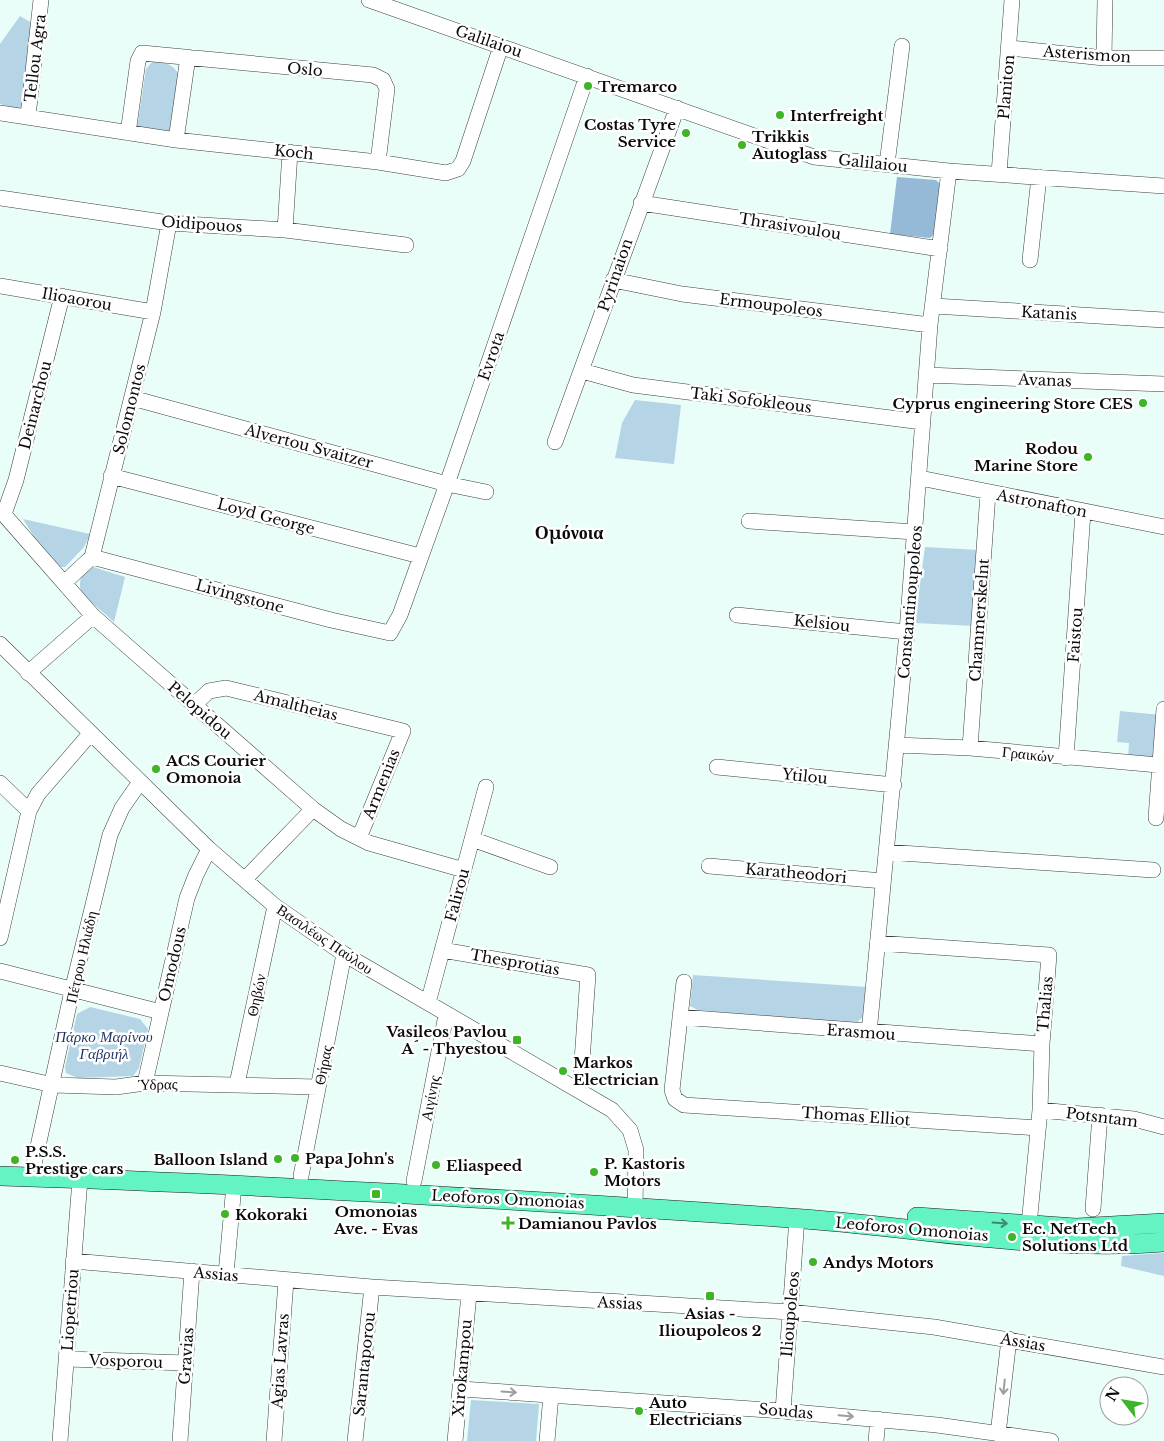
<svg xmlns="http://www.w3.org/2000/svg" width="1164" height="1441" font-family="'Libre Baskerville',serif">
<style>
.green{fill:#b5d4e6}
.forest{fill:#95b9d6}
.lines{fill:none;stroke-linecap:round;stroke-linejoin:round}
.minor-casing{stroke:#3e3e3e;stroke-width:16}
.major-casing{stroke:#1c1c1c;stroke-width:20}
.minor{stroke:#fff;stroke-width:15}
.major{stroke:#64f3c2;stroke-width:19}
.oneway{stroke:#3c8b70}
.oneway2{stroke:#9d9d9d}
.poi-dot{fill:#3eb429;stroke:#fff;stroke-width:2}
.labels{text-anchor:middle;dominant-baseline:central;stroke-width:5;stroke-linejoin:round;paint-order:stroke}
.street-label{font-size:15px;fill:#0b0b0b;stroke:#fff}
.poi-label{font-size:15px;font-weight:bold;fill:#0b0b0b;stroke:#fff;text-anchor:start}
.park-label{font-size:15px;font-style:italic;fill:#1f325f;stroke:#fff}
.quarter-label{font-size:18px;font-weight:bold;fill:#0b0b0b;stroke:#fff}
</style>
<rect width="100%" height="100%" fill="#e9fef8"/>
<path class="green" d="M20,16L35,25L24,111L0,104V44Z
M152,62C167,62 173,64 181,78L172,132L137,128L146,69Z
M635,400L681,405L674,464L615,458L622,423Z
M23,519L90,534L89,537L84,547L65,567H59L38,543Z
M925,547L980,550L975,626L915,623Z
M93,567L125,577L114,622L82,594C77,583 81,572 93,567Z
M1120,711L1161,715L1156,753L1152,758L1128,759L1129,743L1117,742Z
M693,975L868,987L866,1014L855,1024L698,1010L690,1006Z
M90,1007L140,1019L148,1029L139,1068L133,1076L78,1078L66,1073L65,1067L77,1014Z
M1164,1253V1276L1121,1266L1122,1256Z
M471,1400L539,1404L536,1441H467Z"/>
<path class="forest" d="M897,177L936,180L944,188L939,230L930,238L890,234Z"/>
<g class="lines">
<g class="minor-casing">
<path id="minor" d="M369,0L814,157L949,171L1164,186
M1010,48L1104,58H1164
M1104,58L1105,0
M0,113L176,140L378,162L446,173L458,169L463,161L501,46
M28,116L41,0
M128,133L138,61L142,53L373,75L383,80L387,89L378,162
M176,140L188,57
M887,164L902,46
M999,174L1012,0
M0,198L169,223L285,230L406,245
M641,203L940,249
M285,230L290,152
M1030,260L1039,177
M613,280L682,294L930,325
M0,286L153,312
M934,306L1164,320
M582,371L633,385L922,422
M926,375L1164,384
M132,398L447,484L486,492
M555,442L677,108
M111,476L420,556
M920,478L1164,527
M0,510L93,616L313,809L341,829L369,843L464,870
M4,514L16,480L62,296
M749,521L915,532
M92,557L331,620L390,633L400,615L447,484L587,76
M64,583L92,557L153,312L169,223
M737,615L907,632
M0,644L209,849L275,906L344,954L612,1110L630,1130L636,1150L635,1208
M28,673L93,616
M194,705L209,691L226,688L403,731L359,838
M897,745L970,748L1158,765
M970,748L988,493
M1066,758L1083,512
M717,767L894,785
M0,783L29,811
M1156,818L1164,709
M472,839L550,867
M886,852L1153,870
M709,866L883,881
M245,879L313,809
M0,938L29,811L38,794L90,734
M877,943L1049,955L1042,1044L1040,1110L1029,1225
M442,950L588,975L580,1090
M0,971L161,1012
M684,982L672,1090L675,1099L684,1105L1038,1128
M428,1003L486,787
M680,1017L1042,1044
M869,1033L907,632L930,325L949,171
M0,1073L53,1085L116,1087L145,1083L318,1087
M145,1083L187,898L196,875L209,849
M237,1084L275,906
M1040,1110L1134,1119L1164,1127
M33,1169L72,991L110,835L122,808L140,782
M301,1176L344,954
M414,1181L446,1015
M1093,1209L1100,1115
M73,1261L372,1287L790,1312L934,1327L1164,1367
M226,1274L234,1185
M67,1359L186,1363
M461,1389L783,1411L937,1425L1051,1441
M783,1411L797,1218
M998,1434L1009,1339
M60,1441L80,1179
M180,1441L192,1271
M274,1441L286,1281
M355,1441L372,1287
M455,1441L469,1294
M547,1441L551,1395
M876,1441L878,1419"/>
</g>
<g class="major-casing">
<path id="major" d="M0,1176C264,1184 527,1200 790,1218C915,1226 1039,1252 1164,1242
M917,1217L1076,1228L1164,1223"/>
</g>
<use href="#minor" class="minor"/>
<use href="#major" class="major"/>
</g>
<defs><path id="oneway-shaft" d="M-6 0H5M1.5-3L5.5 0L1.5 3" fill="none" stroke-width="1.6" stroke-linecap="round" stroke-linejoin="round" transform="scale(1.25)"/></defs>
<use class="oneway" href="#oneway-shaft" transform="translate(1000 1223) rotate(4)"/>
<g class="oneway2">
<use href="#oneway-shaft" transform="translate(1004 1387) rotate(96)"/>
<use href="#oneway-shaft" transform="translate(509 1392) rotate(4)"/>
<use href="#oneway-shaft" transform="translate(846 1416) rotate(5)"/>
</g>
<g class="poi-dot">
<circle cx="588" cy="86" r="5"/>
<circle cx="780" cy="115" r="5"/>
<circle cx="686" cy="133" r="5"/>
<circle cx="742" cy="145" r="5"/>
<circle cx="1143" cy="403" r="5"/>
<circle cx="1088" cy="457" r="5"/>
<circle cx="156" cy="769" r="5"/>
<rect x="512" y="1035" width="10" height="10" rx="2.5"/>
<circle cx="563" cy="1071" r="5"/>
<circle cx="295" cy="1158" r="5"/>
<circle cx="278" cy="1159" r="5"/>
<circle cx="15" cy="1160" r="5"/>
<circle cx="436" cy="1165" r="5"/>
<circle cx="594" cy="1172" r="5"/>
<rect x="371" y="1189" width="10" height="10" rx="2.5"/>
<circle cx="225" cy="1214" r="5"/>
<path d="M505.5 1215.5h5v5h5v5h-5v5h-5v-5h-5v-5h5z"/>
<circle cx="1012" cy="1237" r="5"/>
<circle cx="813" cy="1262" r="5"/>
<rect x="705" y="1291" width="10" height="10" rx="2.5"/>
<circle cx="639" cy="1411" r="5"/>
</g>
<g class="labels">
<g class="street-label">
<text transform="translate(489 41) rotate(19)">Galilaiou</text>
<text transform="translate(1087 54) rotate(4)">Asterismon</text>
<text transform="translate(35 58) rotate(-83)">Tellou Agra</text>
<text transform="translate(305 69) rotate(5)">Oslo</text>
<text transform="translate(1006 87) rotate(-85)">Planiton</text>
<text transform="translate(294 152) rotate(6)">Koch</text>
<text transform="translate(873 163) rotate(6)">Galilaiou</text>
<text transform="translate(202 224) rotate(4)">Oidipouos</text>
<text transform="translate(790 226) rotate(9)">Thrasivoulou</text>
<text transform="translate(615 275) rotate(-71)">Pyrinaion</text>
<text transform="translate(77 299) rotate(10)">Ilioaorou</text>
<text transform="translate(771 305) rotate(7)">Ermoupoleos</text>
<text transform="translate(1049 313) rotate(3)">Katanis</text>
<text transform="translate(491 356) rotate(-71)">Evrota</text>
<text transform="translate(1045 380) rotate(2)">Avanas</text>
<text transform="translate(751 400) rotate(7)">Taki Sofokleous</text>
<text transform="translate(35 405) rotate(-76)">Deinarchou</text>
<text transform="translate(129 409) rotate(-76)">Solomontos</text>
<text transform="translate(309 446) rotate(15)">Alvertou Svaitzer</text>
<text transform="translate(1042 503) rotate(11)">Astronafton</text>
<text transform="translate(266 516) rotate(15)">Loyd George</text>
<text transform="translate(240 596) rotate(15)">Livingstone</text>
<text transform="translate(910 602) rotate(-85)">Constantinoupoleos</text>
<text transform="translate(979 620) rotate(-86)">Chammerskelnt</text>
<text transform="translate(822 623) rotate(6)">Kelsiou</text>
<text transform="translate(1075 635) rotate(-86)">Faistou</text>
<text transform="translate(296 705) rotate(14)">Amaltheias</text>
<text transform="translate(200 710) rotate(41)">Pelopidou</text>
<text transform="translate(1028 754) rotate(6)">Γραικών</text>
<text transform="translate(805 776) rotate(6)">Ytilou</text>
<text transform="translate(381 784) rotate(-68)">Armenias</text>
<text transform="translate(796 873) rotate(5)">Karatheodori</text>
<text transform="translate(457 895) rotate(-75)">Falirou</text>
<text transform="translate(325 939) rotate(34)">Βασιλέως Παύλου</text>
<text transform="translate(81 957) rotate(-77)">Πέτρου Ηλιάδη</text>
<text transform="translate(515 962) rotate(10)">Thesprotias</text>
<text transform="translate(172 964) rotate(-77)">Omodous</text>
<text transform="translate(256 995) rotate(-78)">Θηβών</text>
<text transform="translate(1045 1004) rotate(-85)">Thalias</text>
<text transform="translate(861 1032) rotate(4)">Erasmou</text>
<text transform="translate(323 1065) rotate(-79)">Θήρας</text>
<text transform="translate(158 1084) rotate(-1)">Ύδρας</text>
<text transform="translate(430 1098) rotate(-79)">Αιγίνης</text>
<text transform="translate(856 1116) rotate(4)">Thomas Elliot</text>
<text transform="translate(1102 1117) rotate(7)">Potsntam</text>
<text transform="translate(508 1199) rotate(3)">Leoforos Omonoias</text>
<text transform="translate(912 1229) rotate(5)">Leoforos Omonoias</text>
<text transform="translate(216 1274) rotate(5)">Assias</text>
<text transform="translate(620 1303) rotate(3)">Assias</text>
<text transform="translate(70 1310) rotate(-86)">Liopetriou</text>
<text transform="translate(790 1314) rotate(-85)">Ilioupoleos</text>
<text transform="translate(1023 1342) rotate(10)">Assias</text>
<text transform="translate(186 1356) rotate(-86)">Gravias</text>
<text transform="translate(126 1361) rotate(2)">Vosporou</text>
<text transform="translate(280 1361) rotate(-86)">Agias Lavras</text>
<text transform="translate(364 1364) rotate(-84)">Sarantaporou</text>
<text transform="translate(462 1368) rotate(-85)">Xirokampou</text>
<text transform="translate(786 1411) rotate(5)">Soudas</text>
</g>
<g class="poi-label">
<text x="598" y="86">Tremarco</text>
<text x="790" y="115">Interfreight</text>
<text x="676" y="124" text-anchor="end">Costas Tyre<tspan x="676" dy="17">Service</tspan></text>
<text x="752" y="136">Trikkis<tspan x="752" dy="17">Autoglass</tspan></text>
<text x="1133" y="403" text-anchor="end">Cyprus engineering Store CES</text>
<text x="1078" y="448" text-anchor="end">Rodou<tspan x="1078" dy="17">Marine Store</tspan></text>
<text x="166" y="760">ACS Courier<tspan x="166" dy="17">Omonoia</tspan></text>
<text x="507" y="1031" text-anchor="end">Vasileos Pavlou<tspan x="507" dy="17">A´ - Thyestou</tspan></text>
<text x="573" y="1062">Markos<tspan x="573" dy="17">Electrician</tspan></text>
<text x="25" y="1151">P.S.S.<tspan x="25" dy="17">Prestige cars</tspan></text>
<text x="305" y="1158">Papa John's</text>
<text x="268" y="1159" text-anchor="end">Balloon Island</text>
<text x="604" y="1163">P. Kastoris<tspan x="604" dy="17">Motors</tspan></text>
<text x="446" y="1165">Eliaspeed</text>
<text x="376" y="1211" text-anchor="middle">Omonoias<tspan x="376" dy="17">Ave. - Evas</tspan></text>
<text x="235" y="1214">Kokoraki</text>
<text x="518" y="1223">Damianou Pavlos</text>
<text x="1022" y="1228">Ec. NetTech<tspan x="1022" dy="17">Solutions Ltd</tspan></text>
<text x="823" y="1262">Andys Motors</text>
<text x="710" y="1313" text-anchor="middle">Asias -<tspan x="710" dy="17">Ilioupoleos 2</tspan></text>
<text x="649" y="1402">Auto<tspan x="649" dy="17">Electricians</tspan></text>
</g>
<g class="park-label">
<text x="104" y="1036">Πάρκο Μαρίνου<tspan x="104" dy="17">Γαβριήλ</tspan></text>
</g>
<g class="quarter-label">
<text x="569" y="533">Ομόνοια</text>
</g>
</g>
<g transform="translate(1124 1401) rotate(301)"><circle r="24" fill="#ffffff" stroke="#9d9d9d"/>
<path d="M0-4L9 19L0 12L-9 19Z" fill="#3eb429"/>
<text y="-8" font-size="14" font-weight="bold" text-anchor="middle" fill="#0b0b0b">N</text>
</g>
</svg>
